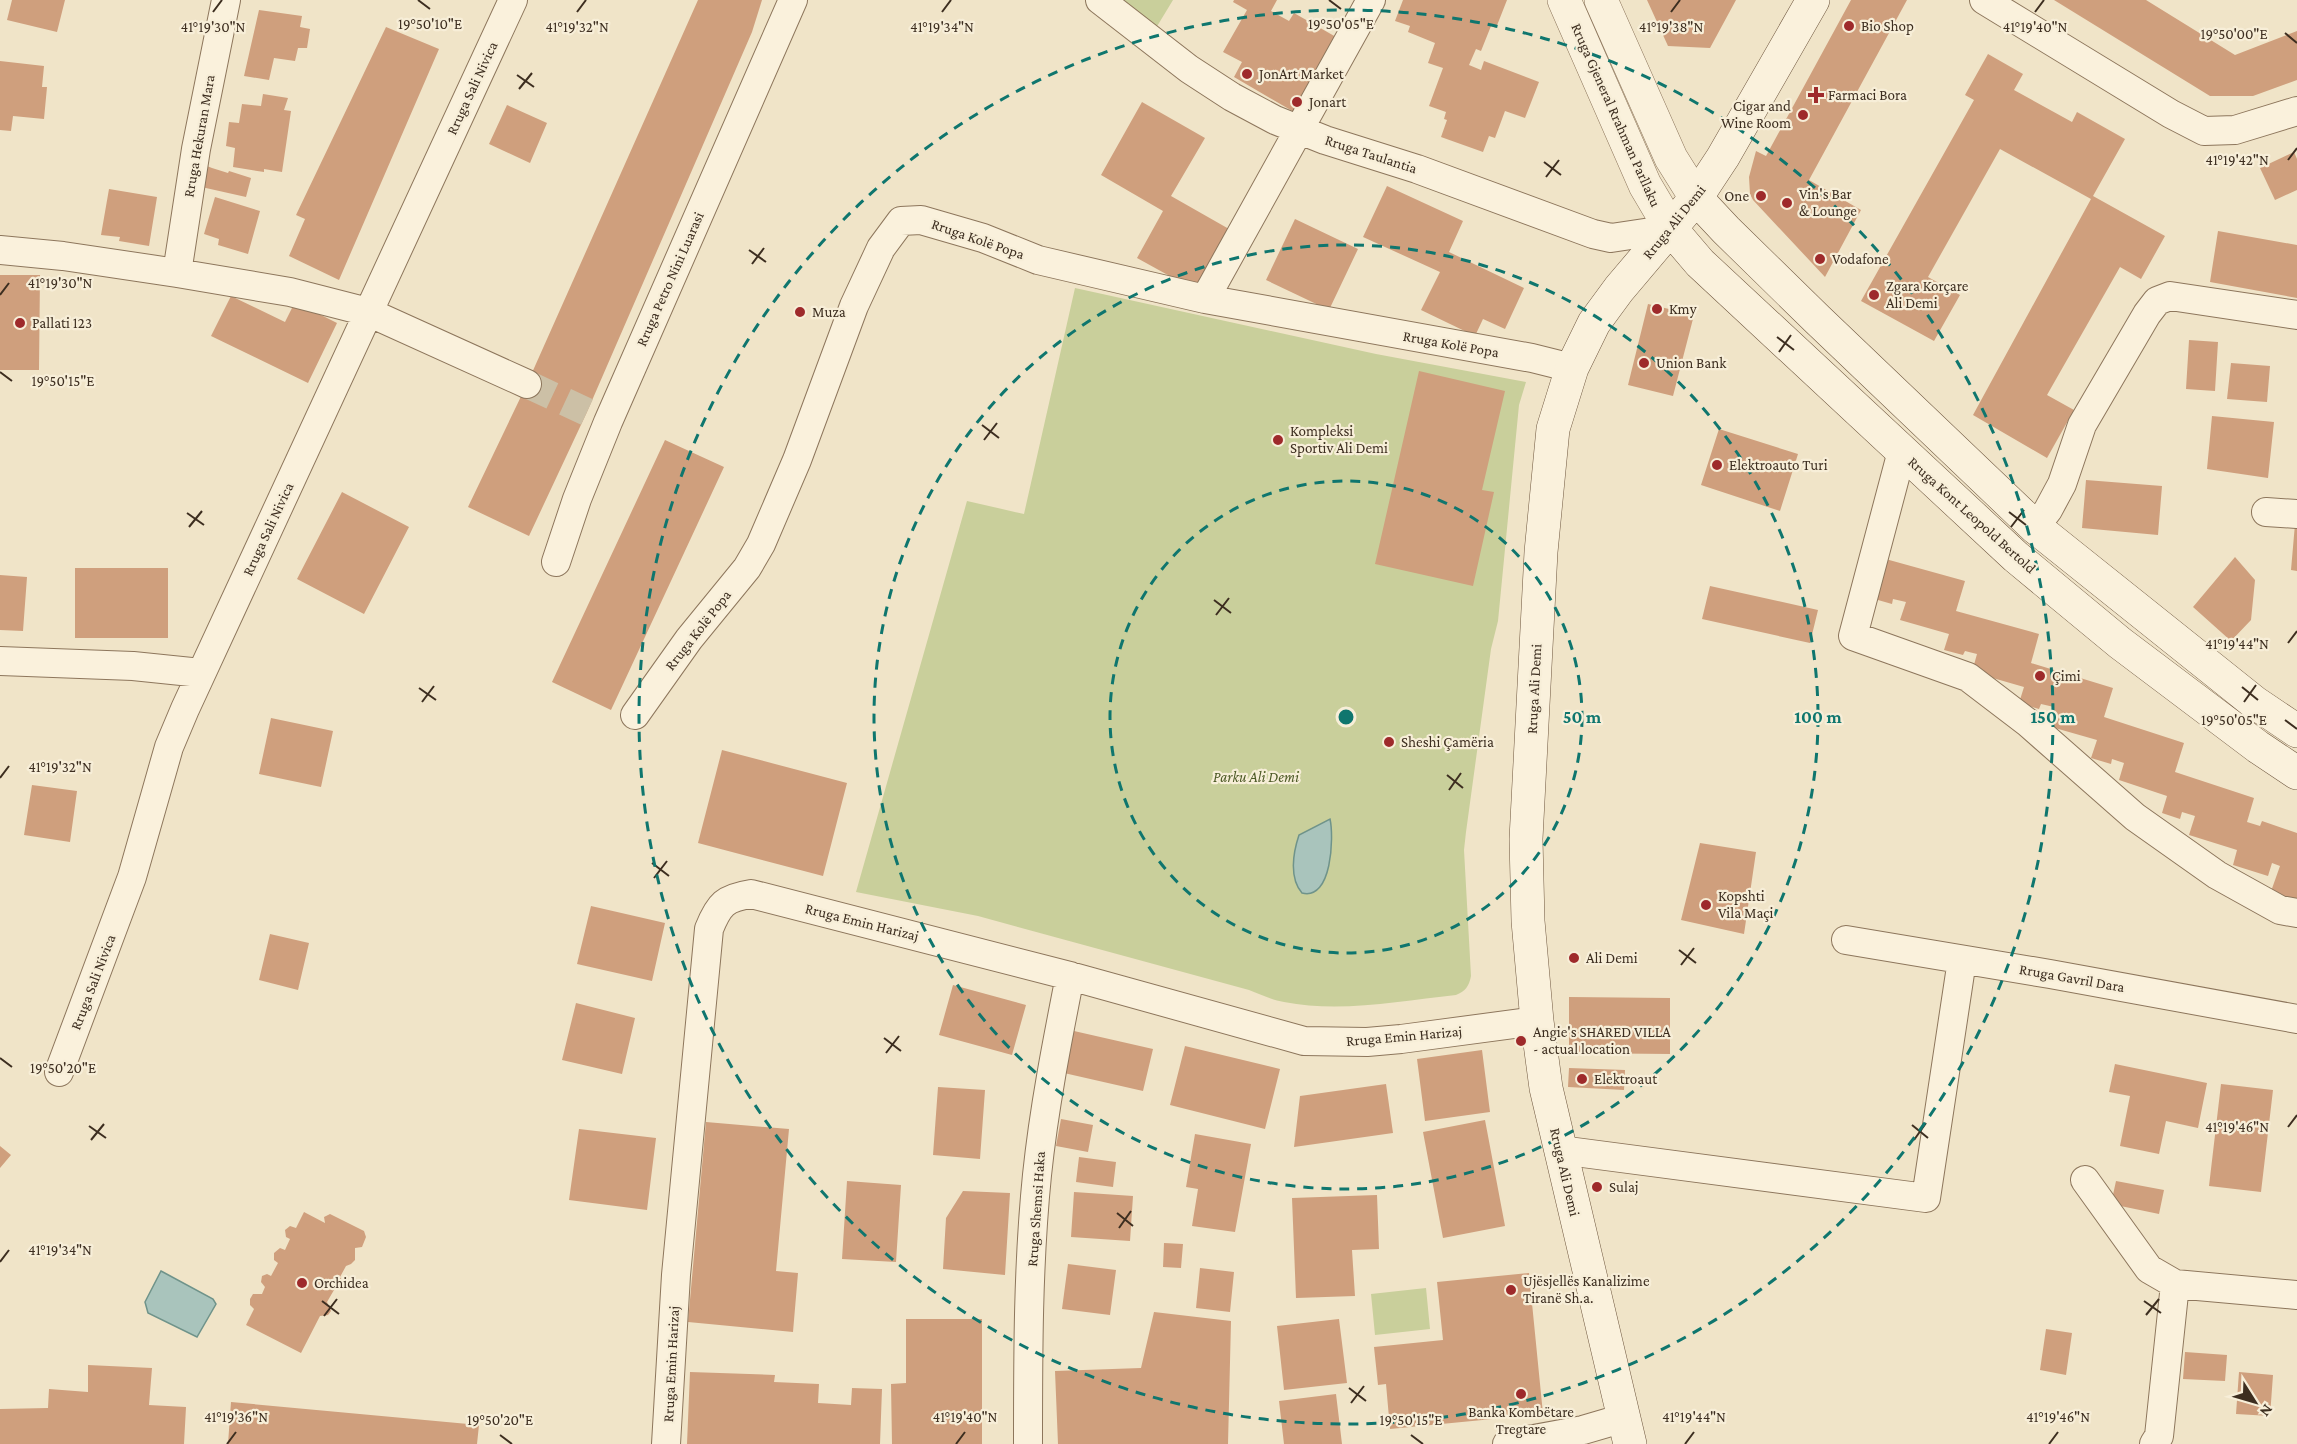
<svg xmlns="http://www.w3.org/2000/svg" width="2297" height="1444" font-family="'Crimson Pro',serif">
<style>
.green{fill:#c9cf9b}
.water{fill:#a9c4bc;stroke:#6f938a;stroke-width:1.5}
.building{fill:#cf9f7d}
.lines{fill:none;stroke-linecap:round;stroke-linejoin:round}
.minor-tunnel{stroke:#ccc0a6;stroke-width:28;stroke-dasharray:28 14;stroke-linecap:butt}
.minor-casing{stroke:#8d765c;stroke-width:30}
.tertiary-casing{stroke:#8d765c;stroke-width:34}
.secondary-casing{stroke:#6f573f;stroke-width:34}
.minor{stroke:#faf1dc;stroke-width:28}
.tertiary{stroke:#faf1dc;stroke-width:33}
.secondary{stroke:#faf1dc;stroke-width:33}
.ticks{fill:none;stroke:#3d2e20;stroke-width:2}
.ring{fill:none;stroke:#0f766e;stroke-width:3;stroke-dasharray:10 8}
.poi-dot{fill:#9e2a2b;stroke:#f7eed8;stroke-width:2}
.labels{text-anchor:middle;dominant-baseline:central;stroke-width:4.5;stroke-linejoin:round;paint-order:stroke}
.poi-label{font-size:15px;fill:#3d2e20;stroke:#f7eed8;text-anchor:start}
.street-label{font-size:15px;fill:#3d2e20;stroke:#f7eed8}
.park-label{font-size:15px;font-style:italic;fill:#4d5a26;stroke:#f7eed8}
.ticks-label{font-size:15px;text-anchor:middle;fill:#3d2e20;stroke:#f7eed8;stroke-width:4.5;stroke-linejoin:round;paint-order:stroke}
.centre{fill:#0f766e;stroke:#f7eed8;stroke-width:3}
.ring-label{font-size:18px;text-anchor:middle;font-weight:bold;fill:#0f766e;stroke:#f7eed8;stroke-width:4.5;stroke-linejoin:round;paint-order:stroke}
</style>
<rect width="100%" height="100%" fill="#f0e4c8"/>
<path class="green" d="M1123,0H1173L1156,28Z
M1075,288L1376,354L1526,382L1519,405L1498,621L1491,649L1466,832L1464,850L1471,976C1469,987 1465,991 1456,995C1400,1001 1340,1013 1284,1002C1272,1000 1260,994 1249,990L978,916L856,892L967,501L1024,514Z
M1426,1288L1430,1329L1375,1335L1371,1294Z"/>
<path class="water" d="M1330,819C1334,837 1332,901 1302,893C1289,878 1293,853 1299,835Z
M161,1271L213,1299L216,1304L197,1337L148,1313L145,1302Z"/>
<path class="building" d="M12,0H65L57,32L7,20Z
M698,0H762L752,32L587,412L529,536L468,507L527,384Z
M1234,0H1277L1271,11L1289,21L1294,13L1336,37L1294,112L1234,77L1242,62L1223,52L1247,10L1233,2Z
M1403,0H1507L1496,28L1491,26L1481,51L1476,49L1469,65L1481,70L1484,61L1539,82L1525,118L1505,111L1495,138L1489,136L1483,152L1441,137L1447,120L1444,119L1446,112L1429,106L1443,68L1428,63L1435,43L1408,32L1410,26L1395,21Z
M1647,0H1736L1710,48L1668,46Z
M1851,0H1907L1809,180L1861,210L1825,277L1753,200L1750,194L1749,177L1756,151L1766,156Z
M2054,0H2146L2235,55L2297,31V80L2253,96H2210Z
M259,10L302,16L300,27L310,29L307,48H298L295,61L274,58L269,80L244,76Z
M386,27L439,49L339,280L289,256L305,219L296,215Z
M1988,54L2023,74L2014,90L2072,122L2077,112L2125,139L2093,196L2165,236L2141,279L2120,267L2047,395L2074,410L2047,458L1973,415L2091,199L2000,149L1928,277L1960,295L1934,341L1861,301L1974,100L1965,95Z
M0,61L44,66L42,87H47L44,119L13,116L11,131L0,130Z
M263,94L288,98L284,110L291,111L282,172L264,169V172L233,167L235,148L226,146L229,122L239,123L242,104L261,106Z
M1142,102L1205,138L1171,196L1229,229L1195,290L1137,258L1163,211L1101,175Z
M507,105L547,123L530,163L489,144Z
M2294,152L2297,159V190L2275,200L2260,168Z
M202,164L212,168L228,173L229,171L251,178L246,197L197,186Z
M1387,186L1463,221L1449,252L1524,288L1505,329L1483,319L1475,336L1421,310L1440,272L1363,237Z
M109,189L157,197L149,246L119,241L120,237L101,235Z
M215,197L260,211L248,254L218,245L219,239L204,234Z
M1295,219L1358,249L1329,310L1266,280Z
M2218,231L2297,245V298L2210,282Z
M0,275H40L39,370H0Z
M231,296L285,322L295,302L337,323L308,383L211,336Z
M1648,304L1694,315L1673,396L1628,385Z
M2189,340L2218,342L2215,391L2186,389Z
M2231,363L2270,366L2267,402L2227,399Z
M1419,371L1505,391L1482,490L1494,492L1473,586L1375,564Z
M2212,416L2274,422L2268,478L2207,469Z
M1719,429L1798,454L1780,511L1701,485Z
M665,440L724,467L611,710L552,682Z
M2086,480L2162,486L2158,535L2082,528Z
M342,492L409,527L364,614L297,579Z
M2295,524H2297V571L2291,570Z
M2235,557L2255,580L2251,620L2231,641L2193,607Z
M1882,558L1965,581L1956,611L2039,634L2031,663L2113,688L2104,717L2184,743L2175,772L2254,798L2247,822L2260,826L2262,821L2297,833V906L2269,897L2280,866L2272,863L2268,876L2233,865L2237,850L2189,835L2195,816L2182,812L2180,819L2162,813L2167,796L2119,780L2124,763L2112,759L2111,764L2091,758L2097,740L2048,726L2054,707L2041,704L2039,709L2019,703L2024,687L1972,672L1977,654L1965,651L1963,655L1944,650L1949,634L1900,620L1906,602L1893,599L1892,604L1871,598Z
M75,568H168V638H75Z
M0,575L27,577L23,631L0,630Z
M1710,586L1818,610L1810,643L1702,619Z
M271,718L333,731L321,787L259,774Z
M722,750L847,783L823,876L698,843Z
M32,785L77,791L70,842L24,835Z
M1700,843L1756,852L1744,934L1681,920Z
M591,906L665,923L652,981L577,964Z
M270,934L309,943L298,990L259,980Z
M953,985L1026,1005L1012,1055L939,1035Z
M1569,997L1670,998V1054L1569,1053Z
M576,1003L635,1018L622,1074L562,1060Z
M1074,1031L1153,1049L1143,1091L1064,1073Z
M1185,1046L1280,1069L1265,1129L1170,1105Z
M1482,1050L1490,1112L1425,1121L1417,1059Z
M2115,1064L2207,1083L2198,1128L2166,1121L2159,1154L2120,1146L2130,1096L2109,1092Z
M1569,1068L1625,1070L1624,1090L1568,1087Z
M1386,1084L1393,1133L1294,1147L1300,1096Z
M2221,1084L2273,1090L2261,1192L2209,1186Z
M938,1087L985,1090L980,1159L933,1155Z
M1061,1119L1093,1125L1088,1152L1056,1146Z
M1485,1120L1505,1226L1443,1238L1423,1132Z
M706,1122L789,1129L776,1271L798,1273L793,1332L688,1322Z
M579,1129L656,1138L647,1210L569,1200Z
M1195,1134L1251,1144L1235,1232L1192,1226L1198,1189L1186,1187Z
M0,1146L11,1155L0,1168Z
M1079,1157L1116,1162L1113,1187L1076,1182Z
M847,1181L901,1185L896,1262L842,1259Z
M2116,1181L2164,1190L2159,1214L2111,1204Z
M963,1191L1010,1193L1005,1275L943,1269L946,1218Z
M1074,1192L1133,1196L1130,1241L1071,1237Z
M1377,1195L1379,1249L1352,1250L1355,1296L1296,1298L1292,1198Z
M304,1212L325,1223L324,1217L330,1214L364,1231L366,1237L362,1247L355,1248V1260L351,1264L346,1266L340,1277L343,1283L342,1288L334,1290L327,1302L331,1311L328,1315L320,1316L301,1353L246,1325L254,1309L250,1305V1299L253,1294H262L265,1287L261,1282L262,1276L267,1274L271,1276L278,1263L274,1260V1253L280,1248L285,1250L290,1239L286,1237L285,1230L290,1226L296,1228Z
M1164,1243L1183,1244L1181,1268L1163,1267Z
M1068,1264L1116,1270L1110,1315L1062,1309Z
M1200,1268L1234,1272L1230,1312L1196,1308Z
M1529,1273L1543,1414L1390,1429L1386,1384L1378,1385L1374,1347L1443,1340L1437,1282Z
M1154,1312L1231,1321L1228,1444H1058L1055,1371L1141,1368Z
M906,1319H982V1444H892L891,1384L906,1383Z
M1339,1319L1347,1383L1284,1390L1277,1326Z
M2046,1329L2072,1333L2066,1375L2040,1370Z
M2185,1352L2227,1355L2225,1381L2183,1379Z
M88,1365L152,1368L149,1405L186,1407L184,1444H0V1409L48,1408L49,1389L88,1392Z
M690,1372L775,1375L774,1382L819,1384L818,1403L851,1405L852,1388L882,1389L880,1444H687Z
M2239,1372L2273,1375L2270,1416L2236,1414Z
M1336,1394L1342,1444H1284L1279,1401Z
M231,1402L479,1425L477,1444H228Z"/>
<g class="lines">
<path class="minor-tunnel" d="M527,384L587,412"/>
<g class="minor-casing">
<path id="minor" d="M1100,0L1189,69L1232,97L1275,120L1325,140L1417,169L1593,234L1611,238L1671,229
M1984,0L2171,114L2204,131L2235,130L2297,111
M0,250L63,256L177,273L290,292L368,312L527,384
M177,273L196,149L226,0
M1205,299L1371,0
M1902,451L1853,636L1968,677L2027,722L2135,817L2217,875L2280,910L2297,913
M2266,512L2297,514
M2035,527L2048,510L2062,484L2082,425L2147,314L2157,301L2170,296L2297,315
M556,562L577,499L608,422L793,0
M0,661L133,666L201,673
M635,715L689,639L747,568L761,544L797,460L854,306L881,248L901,221L921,220L983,238L1038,260L1205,299L1532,358L1572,368
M1846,940L2050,974L2297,1019
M59,1072L132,877L169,747L185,709L513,0
M1560,1150L1926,1198L1962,960
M2085,1180L2149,1269L2175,1284L2297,1295
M666,1444L676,1275L709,929C719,904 725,898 751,894L1070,976L1304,1041L1367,1042L1401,1039L1537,1021
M1028,1444C1028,1354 1028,1264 1037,1175C1044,1108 1057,1042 1070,976
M1507,1444L1583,1430L1624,1418
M2154,1444L2159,1436L2175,1284"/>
</g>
<g class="tertiary-casing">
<path id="tertiary" d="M1564,0L1645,185L1671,229
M1601,0L1671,158L1696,198"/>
</g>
<g class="secondary-casing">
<path id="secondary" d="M1696,198L1726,230L1817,319L2035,527L2254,702L2297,731
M1671,229L1700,263L2016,557L2120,643L2258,747L2297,773
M1630,1444L1546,1088L1537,1021L1528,921L1526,839L1541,552L1553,429L1572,368L1594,323L1619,289L1696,198L1723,157L1813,0"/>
</g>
<use href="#minor" class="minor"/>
<use href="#tertiary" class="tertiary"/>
<use href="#secondary" class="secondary"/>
</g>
<path class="ticks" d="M418,0L430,9M1329,0L1341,9M213,12L222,0M577,12L586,0M942,12L951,0M1671,12L1680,0M2035,12L2044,0M2285,33L2297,43M517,75L534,87M519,89L532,73M2288,160L2297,148M1544,162L1561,175M1546,177L1559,160M749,250L766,262M752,264L764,248M0,295L9,283M1777,337L1794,350M1779,352L1791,335M0,372L12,381M982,425L999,438M984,440L997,423M2009,512L2026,525M187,513L204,525M189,527L202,511M2011,527L2024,510M1214,600L1231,613M1216,615L1229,598M2288,643L2297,631M2242,687L2258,700M419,688L436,700M422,702L434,686M2244,702L2256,685M2285,720L2297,729M1447,775L1463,788M0,778L9,766M1449,790L1461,773M652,863L669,876M654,878L667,861M1679,950L1696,963M1681,965L1694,948M884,1038L901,1051M886,1053L899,1036M0,1058L12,1067M1912,1125L1928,1138M89,1126L106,1138M2288,1127L2297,1115M91,1140L104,1124M1914,1140L1926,1123M1117,1213L1133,1226M1119,1228L1131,1211M0,1262L9,1250M322,1301L339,1314M2144,1301L2161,1313M2146,1315L2159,1299M324,1316L337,1299M1349,1388L1366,1401M1351,1403L1364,1386M500,1435L512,1444M1411,1435L1423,1444M227,1444L236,1432M956,1444L965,1432M1685,1444L1694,1432M2049,1444L2058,1432"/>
<g class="ring">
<circle cx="1346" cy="717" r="236"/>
<circle cx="1346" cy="717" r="472"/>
<circle cx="1346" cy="717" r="707"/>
</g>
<g class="poi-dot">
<circle cx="1849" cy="26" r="6"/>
<circle cx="1247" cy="74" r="6"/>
<path d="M1813 86h6v6h6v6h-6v6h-6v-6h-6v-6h6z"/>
<circle cx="1297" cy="102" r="6"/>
<circle cx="1803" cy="115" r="6"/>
<circle cx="1761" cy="196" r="6"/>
<circle cx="1787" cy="203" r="6"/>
<circle cx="1820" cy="259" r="6"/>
<circle cx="1874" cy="295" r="6"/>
<circle cx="1657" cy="309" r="6"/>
<circle cx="800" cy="312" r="6"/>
<circle cx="20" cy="323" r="6"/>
<circle cx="1644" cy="363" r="6"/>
<circle cx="1278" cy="440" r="6"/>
<circle cx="1717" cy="465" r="6"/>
<circle cx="2040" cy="676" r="6"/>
<circle cx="1389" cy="742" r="6"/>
<circle cx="1706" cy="905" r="6"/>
<circle cx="1574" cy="958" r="6"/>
<circle cx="1521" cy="1041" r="6"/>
<circle cx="1582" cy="1079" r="6"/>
<circle cx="1597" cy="1187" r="6"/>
<circle cx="302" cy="1283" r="6"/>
<circle cx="1511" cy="1290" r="6"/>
<circle cx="1521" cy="1394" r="6"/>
</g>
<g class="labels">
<g class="poi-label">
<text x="1861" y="26">Bio Shop</text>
<text x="1259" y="74">JonArt Market</text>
<text x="1828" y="95">Farmaci Bora</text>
<text x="1309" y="102">Jonart</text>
<text x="1791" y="106" text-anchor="end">Cigar and<tspan x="1791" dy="17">Wine Room</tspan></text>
<text x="1799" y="194">Vin's Bar<tspan x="1799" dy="17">&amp; Lounge</tspan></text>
<text x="1749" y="196" text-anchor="end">One</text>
<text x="1832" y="259">Vodafone</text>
<text x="1886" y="286">Zgara Korçare<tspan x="1886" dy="17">Ali Demi</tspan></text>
<text x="1669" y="309">Kmy</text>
<text x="812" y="312">Muza</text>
<text x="32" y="323">Pallati 123</text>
<text x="1656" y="363">Union Bank</text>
<text x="1290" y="431">Kompleksi<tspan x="1290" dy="17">Sportiv Ali Demi</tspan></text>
<text x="1729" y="465">Elektroauto Turi</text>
<text x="2052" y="676">Çimi</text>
<text x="1401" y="742">Sheshi Çamëria</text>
<text x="1718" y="896">Kopshti<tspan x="1718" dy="17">Vila Maçi</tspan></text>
<text x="1586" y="958">Ali Demi</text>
<text x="1533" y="1032">Angie's SHARED VILLA<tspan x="1533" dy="17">- actual location</tspan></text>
<text x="1594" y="1079">Elektroaut</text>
<text x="1609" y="1187">Sulaj</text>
<text x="1523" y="1281">Ujësjellës Kanalizime<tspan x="1523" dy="17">Tiranë Sh.a.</tspan></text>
<text x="314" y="1283">Orchidea</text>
<text x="1521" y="1412" text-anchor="middle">Banka Kombëtare<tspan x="1521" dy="17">Tregtare</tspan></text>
</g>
<g class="street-label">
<text transform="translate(472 88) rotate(-65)">Rruga Sali Nivica</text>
<text transform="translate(1616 115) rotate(66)">Rruga Gjeneral Rrahman Parllaku</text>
<text transform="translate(199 136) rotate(-80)">Rruga Hekuran Mara</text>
<text transform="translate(1371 154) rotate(18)">Rruga Taulantia</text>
<text transform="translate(1674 222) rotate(-51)">Rruga Ali Demi</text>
<text transform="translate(978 239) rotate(19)">Rruga Kolë Popa</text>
<text transform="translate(670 279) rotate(-66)">Rruga Petro Nini Luarasi</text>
<text transform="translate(1451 344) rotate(10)">Rruga Kolë Popa</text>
<text transform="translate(1972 515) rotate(42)">Rruga Kont Leopold Bertold</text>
<text transform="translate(268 529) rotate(-65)">Rruga Sali Nivica</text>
<text transform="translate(698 630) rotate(-52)">Rruga Kolë Popa</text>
<text transform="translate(1534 689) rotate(-87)">Rruga Ali Demi</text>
<text transform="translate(862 922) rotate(14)">Rruga Emin Harizaj</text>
<text transform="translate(2072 978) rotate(10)">Rruga Gavril Dara</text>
<text transform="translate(93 982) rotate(-69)">Rruga Sali Nivica</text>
<text transform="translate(1404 1036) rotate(-5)">Rruga Emin Harizaj</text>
<text transform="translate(1565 1172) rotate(77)">Rruga Ali Demi</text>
<text transform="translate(1036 1209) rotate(-86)">Rruga Shemsi Haka</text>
<text transform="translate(671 1364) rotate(-87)">Rruga Emin Harizaj</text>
</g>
<g class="park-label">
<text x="1256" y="777">Parku Ali Demi</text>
</g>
</g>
<g class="ticks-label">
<text x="1341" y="29">19°50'05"E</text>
<text x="430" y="29">19°50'10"E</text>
<text x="213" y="32">41°19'30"N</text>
<text x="577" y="32">41°19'32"N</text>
<text x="942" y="32">41°19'34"N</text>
<text x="1671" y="32">41°19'38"N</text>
<text x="2035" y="32">41°19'40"N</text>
<text x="2234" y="39">19°50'00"E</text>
<text x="2237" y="165">41°19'42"N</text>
<text x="60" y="288">41°19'30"N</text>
<text x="63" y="386">19°50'15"E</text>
<text x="2237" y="649">41°19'44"N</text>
<text x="2234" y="725">19°50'05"E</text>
<text x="60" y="772">41°19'32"N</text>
<text x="63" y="1073">19°50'20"E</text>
<text x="2237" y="1132">41°19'46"N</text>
<text x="60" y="1255">41°19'34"N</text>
<text x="236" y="1422">41°19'36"N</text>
<text x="965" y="1422">41°19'40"N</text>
<text x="1694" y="1422">41°19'44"N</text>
<text x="2058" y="1422">41°19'46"N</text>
<text x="500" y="1425">19°50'20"E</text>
<text x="1411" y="1425">19°50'15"E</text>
</g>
<circle cx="1346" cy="717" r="9" class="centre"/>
<g class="ring-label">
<text x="1582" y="723">50 m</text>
<text x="1818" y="723">100 m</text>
<text x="2053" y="723">150 m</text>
</g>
<g transform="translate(2255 1402) rotate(127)" stroke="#f7eed8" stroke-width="4.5" paint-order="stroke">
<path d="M0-4.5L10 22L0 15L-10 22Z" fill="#3d2e20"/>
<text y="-9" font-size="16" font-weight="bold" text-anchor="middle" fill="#3d2e20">N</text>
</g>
</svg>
